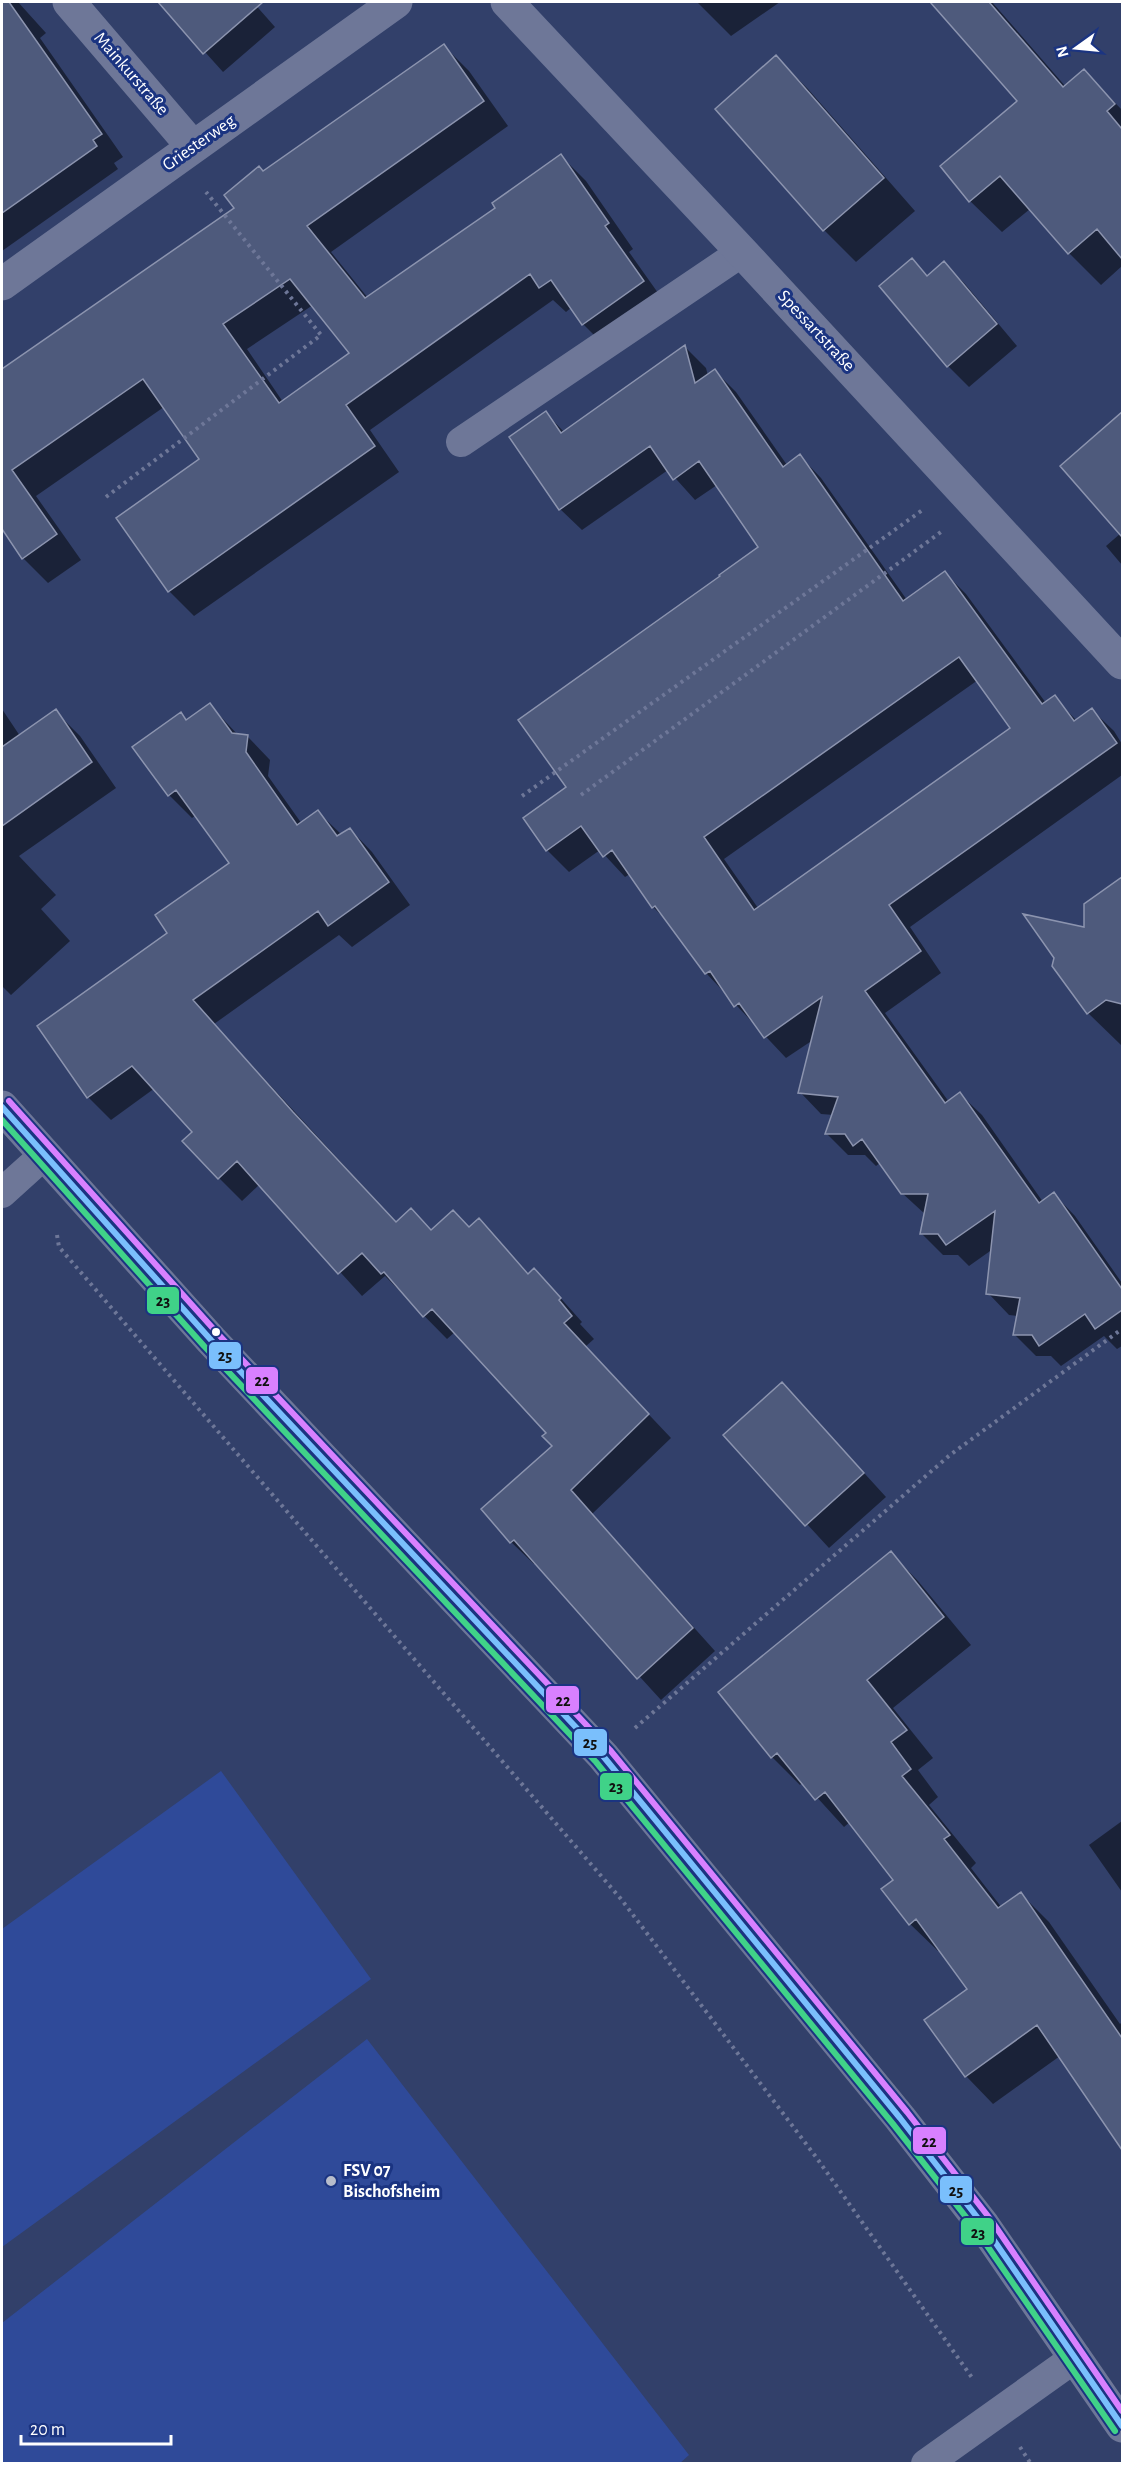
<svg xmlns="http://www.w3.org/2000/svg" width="1124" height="2465" font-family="'Alegreya Sans',sans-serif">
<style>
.green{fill:#2f4a99}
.shadow{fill:#0007;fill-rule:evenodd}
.building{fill:#4e5a7c;stroke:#8c94af;stroke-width:1.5;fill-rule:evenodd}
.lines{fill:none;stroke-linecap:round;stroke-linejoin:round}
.path{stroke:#6e7798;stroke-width:4;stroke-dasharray:3 4.5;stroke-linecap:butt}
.service{stroke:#6e7798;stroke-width:30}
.minor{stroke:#6e7798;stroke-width:33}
.tertiary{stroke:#6e7798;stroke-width:33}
.bus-1-casing{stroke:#1b3481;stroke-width:10}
.bus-2-casing{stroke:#1b3481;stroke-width:10}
.bus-3-casing{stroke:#1b3481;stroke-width:10}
.bus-1{stroke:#7abffc;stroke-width:6}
.bus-2{stroke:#40d288;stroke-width:6}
.bus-3{stroke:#d880ff;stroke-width:6}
.bus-dot{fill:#fff;stroke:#1b3481;stroke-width:2}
.poi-dot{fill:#b7bccb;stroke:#1b3481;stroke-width:2}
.labels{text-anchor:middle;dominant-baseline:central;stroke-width:6;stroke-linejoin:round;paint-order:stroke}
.street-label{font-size:18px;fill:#fff;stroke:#1b3481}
.poi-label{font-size:18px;font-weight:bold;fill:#fff;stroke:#1b3481;text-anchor:start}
.line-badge{stroke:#1b3481;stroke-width:2}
.pale-badge-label{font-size:16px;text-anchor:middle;font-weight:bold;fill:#111}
</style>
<rect width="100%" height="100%" fill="#32406a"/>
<path class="green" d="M221,1771L371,1979L2,2247V1929Z
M367,2039L689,2455L679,2464L2,2463V2323Z"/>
<path class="shadow" d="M2,2H18L46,33L40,38L123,157L114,163L118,169L2,251Z
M160,2H253L275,27L223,72Z
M697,2H780L731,36Z
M932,2H992L1066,87L1084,71L1122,110V266L1101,285L1069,253L1030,209L1002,232L970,201L1019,101Z
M444,46L469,71L508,126L331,252L368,298L497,208L561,156L586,181L633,249L629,252L668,307L608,349L583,324L572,307L566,312L553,300L370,430L399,472L194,616L169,591L201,460L164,407L36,496L81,560L48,583L23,558L2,527V371L236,208L263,173ZM313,305L351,354L283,402L247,349Z
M776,57L808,89L915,211L856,262L824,230L717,109Z
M912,260L928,276L944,263L965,284L1017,346L969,387L948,366L881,286Z
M685,347L706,368L708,376L715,371L736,392L787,465L800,456L821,478L907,600L945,573L966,594L1046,703L1054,697L1077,721L1092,710L1114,731L1122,744V775L910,927L941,973L885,1013L949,1102L960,1094L982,1115L1043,1202L1054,1194L1075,1216L1122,1283V1346L1117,1349L1104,1336L1061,1366L1051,1356H1036L1015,1335L1018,1316L1009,1315L988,1293L993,1249L969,1266L958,1255H943L921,1233L926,1215L902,1193L880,1163L876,1166L865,1155H848L827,1134L834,1115L821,1114L800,1092L813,1040L786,1058L706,973L670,924L653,907L630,874L625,877L600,850L569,872L547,850L525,819L568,788L723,576L760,547L717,485L695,500L668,470L582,530L560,509L546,413L564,432ZM978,680L1012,728L758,908L724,859Z
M1122,414V565L1106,546L1121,533L1063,466Z
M210,705L238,735L248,737L270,760L268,776L302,824L318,812L342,835L350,829L372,852L410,905L352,947L339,935L214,1024L397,1223L432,1231L470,1229L479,1220L529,1274L556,1293L582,1322L580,1324L594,1339L585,1347L671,1438L592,1514L715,1651L661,1700L536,1563L534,1564L511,1542L554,1446L548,1433L455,1332L447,1339L385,1276L362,1296L260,1184L242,1201L219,1178L194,1132L155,1088L111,1120L88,1097L170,933L231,864L196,815L192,818L169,795L180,714L187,721Z
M2,709L20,736L55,711L80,736L116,788L19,856L56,895L41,909L70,941L11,995L2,986Z
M1122,879V1044L1121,1045L1088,1013L1054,966L1085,929L1086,905Z
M804,1407L886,1497L829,1548L725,1435Z
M891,1553L918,1581L971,1645L893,1708L933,1758L918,1770L938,1797L929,1805L976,1863L971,1868L1002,1908L1021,1894L1049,1922L1120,2024L1122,2022V2147L1060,2056L993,2104L966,2076L969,1990L940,1949L938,1951L910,1924L895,1881L850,1822L844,1827L803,1782L800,1785L772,1757Z
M1122,1821V1892L1089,1845Z"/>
<path class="building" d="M2,2H9L102,134L93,140L97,146L2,213Z
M158,2H263L203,54Z
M930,2H989L1063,87L1084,69L1115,104L1107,111L1122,129V259L1097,229L1068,254L1000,176L969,202L940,166L1017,101Z
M444,44L484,101L307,226L365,298L495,208L492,203L561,154L609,223L605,226L644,281L582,325L551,280L539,288L530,274L346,405L375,446L168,592L116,518L199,459L143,379L12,470L57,534L22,559L2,529V369L234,208L224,195L259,166L263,171ZM290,279L349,353L279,403L223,324Z
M776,55L884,178L823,231L715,109Z
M912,258L927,276L944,261L997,324L947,367L879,286Z
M685,345L695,383L715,369L783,467L800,454L903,601L945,571L1042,704L1055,695L1074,721L1092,708L1117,743L889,905L921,951L865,991L945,1103L960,1092L1039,1203L1054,1192L1122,1289V1310L1095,1329L1085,1314L1039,1346L1032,1335H1013L1020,1298L986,1294L995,1211L946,1245L938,1234H920L928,1194H901L862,1139L853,1146L845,1134H825L838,1097L798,1093L822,997L764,1038L739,1003L734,1007L710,971L705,974L655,906L652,908L612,850L603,857L581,826L546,851L523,818L566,787L518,720L720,576L719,575L758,547L699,461L673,480L650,446L559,510L509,437L546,411L561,433ZM959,657L1010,728L754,910L704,837Z
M1122,412V537L1060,466Z
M210,703L232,733L248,735L246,752L297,825L318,810L337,836L350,828L389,882L328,926L318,911L193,1000L293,1112L396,1222L411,1208L431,1230L453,1210L469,1227L479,1218L528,1274L534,1268L561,1298L559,1300L572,1316L564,1323L649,1414L571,1490L693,1628L637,1679L514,1540L510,1543L481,1509L552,1446L542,1436L546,1433L432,1309L423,1317L384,1272L381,1274L362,1253L338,1274L237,1161L218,1179L182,1141L192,1132L132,1066L87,1098L37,1026L167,933L155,915L229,863L176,790L168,796L132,747L181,712L186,720Z
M56,709L92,762L2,826V747Z
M1122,877V1004L1106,1000L1087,1014L1052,966L1054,958L1023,914L1084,927V904Z
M782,1382L864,1473L805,1526L723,1435Z
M891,1551L944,1617L867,1680L907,1730L891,1742L911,1769L902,1776L950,1835L944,1839L998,1908L1021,1892L1122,2038V2150L1037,2025L965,2077L924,2020L967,1989L916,1919L909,1925L881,1889L893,1880L825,1792L815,1800L777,1753L771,1758L718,1692Z"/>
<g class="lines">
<path class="path" d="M106,497L321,335L206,192
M581,795L941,532
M522,796L924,509
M57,1235L59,1247L621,1899L816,2157L973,2379
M635,1728L950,1455L1122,1329
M1020,2447L1031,2464"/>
<path class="service" d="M461,442L742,252
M2,1193L44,1155
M926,2464L1076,2357"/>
<path class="minor" d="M69,2L193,147
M507,2L742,252L1122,663
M2,284L396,2"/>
<path class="tertiary" d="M2,1107L211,1340L603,1756L900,2118L984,2226L1122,2426"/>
<g class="bus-1-casing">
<path id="bus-1" d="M2,1107L211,1340L603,1756L900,2118L984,2226L1122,2426"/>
</g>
<g class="bus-2-casing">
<path id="bus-2" d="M2,1120L204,1346L596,1762L893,2124L977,2231L1115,2431"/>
</g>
<g class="bus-3-casing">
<path id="bus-3" d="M9,1101L218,1334L610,1750L907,2112L991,2220L1122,2411"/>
</g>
<use href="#bus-1" class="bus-1"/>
<use href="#bus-2" class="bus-2"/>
<use href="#bus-3" class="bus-3"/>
</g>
<circle class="bus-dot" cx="216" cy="1332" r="5"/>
<circle class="poi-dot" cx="331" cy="2181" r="6"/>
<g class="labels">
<g class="street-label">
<text transform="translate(131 74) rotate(49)">Mainkurstraße</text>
<text transform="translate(199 143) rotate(-35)">Griesterweg</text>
<text transform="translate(816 331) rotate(47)">Spessartstraße</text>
</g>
<g class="poi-label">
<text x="343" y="2171">FSV 07<tspan x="343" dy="21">Bischofsheim</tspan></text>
</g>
</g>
<g class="line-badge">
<rect x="146" y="1286" width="34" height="29" rx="6" fill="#40d288"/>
<rect x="208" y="1341" width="34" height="29" rx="6" fill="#7abffc"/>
<rect x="245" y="1366" width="34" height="29" rx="6" fill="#d880ff"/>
<rect x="545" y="1685" width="35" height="29" rx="6" fill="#d880ff"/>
<rect x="573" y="1728" width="35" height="29" rx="6" fill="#7abffc"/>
<rect x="599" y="1772" width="34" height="29" rx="6" fill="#40d288"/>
<rect x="912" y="2126" width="35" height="29" rx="6" fill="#d880ff"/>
<rect x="939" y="2175" width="34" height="29" rx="6" fill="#7abffc"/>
<rect x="960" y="2217" width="35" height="29" rx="6" fill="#40d288"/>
</g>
<g class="pale-badge-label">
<text x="163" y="1306">23</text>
<text x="225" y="1361">25</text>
<text x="262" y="1386">22</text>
<text x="563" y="1706">22</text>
<text x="590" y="1748">25</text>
<text x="616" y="1792">23</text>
<text x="929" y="2147">22</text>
<text x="956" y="2196">25</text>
<text x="978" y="2238">23</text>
</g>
<rect width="1124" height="2465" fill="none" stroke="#ffffff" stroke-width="6"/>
<g transform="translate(1076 48) rotate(255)" stroke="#1b3481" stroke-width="4.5" paint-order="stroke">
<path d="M0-4.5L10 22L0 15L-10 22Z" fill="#ffffff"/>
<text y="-9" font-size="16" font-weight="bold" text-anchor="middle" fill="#ffffff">N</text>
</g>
<path d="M21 2435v9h150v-9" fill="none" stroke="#ffffff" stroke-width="3"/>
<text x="30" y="2435" font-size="18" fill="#ffffff" stroke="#1b3481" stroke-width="4.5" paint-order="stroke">20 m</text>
</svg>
